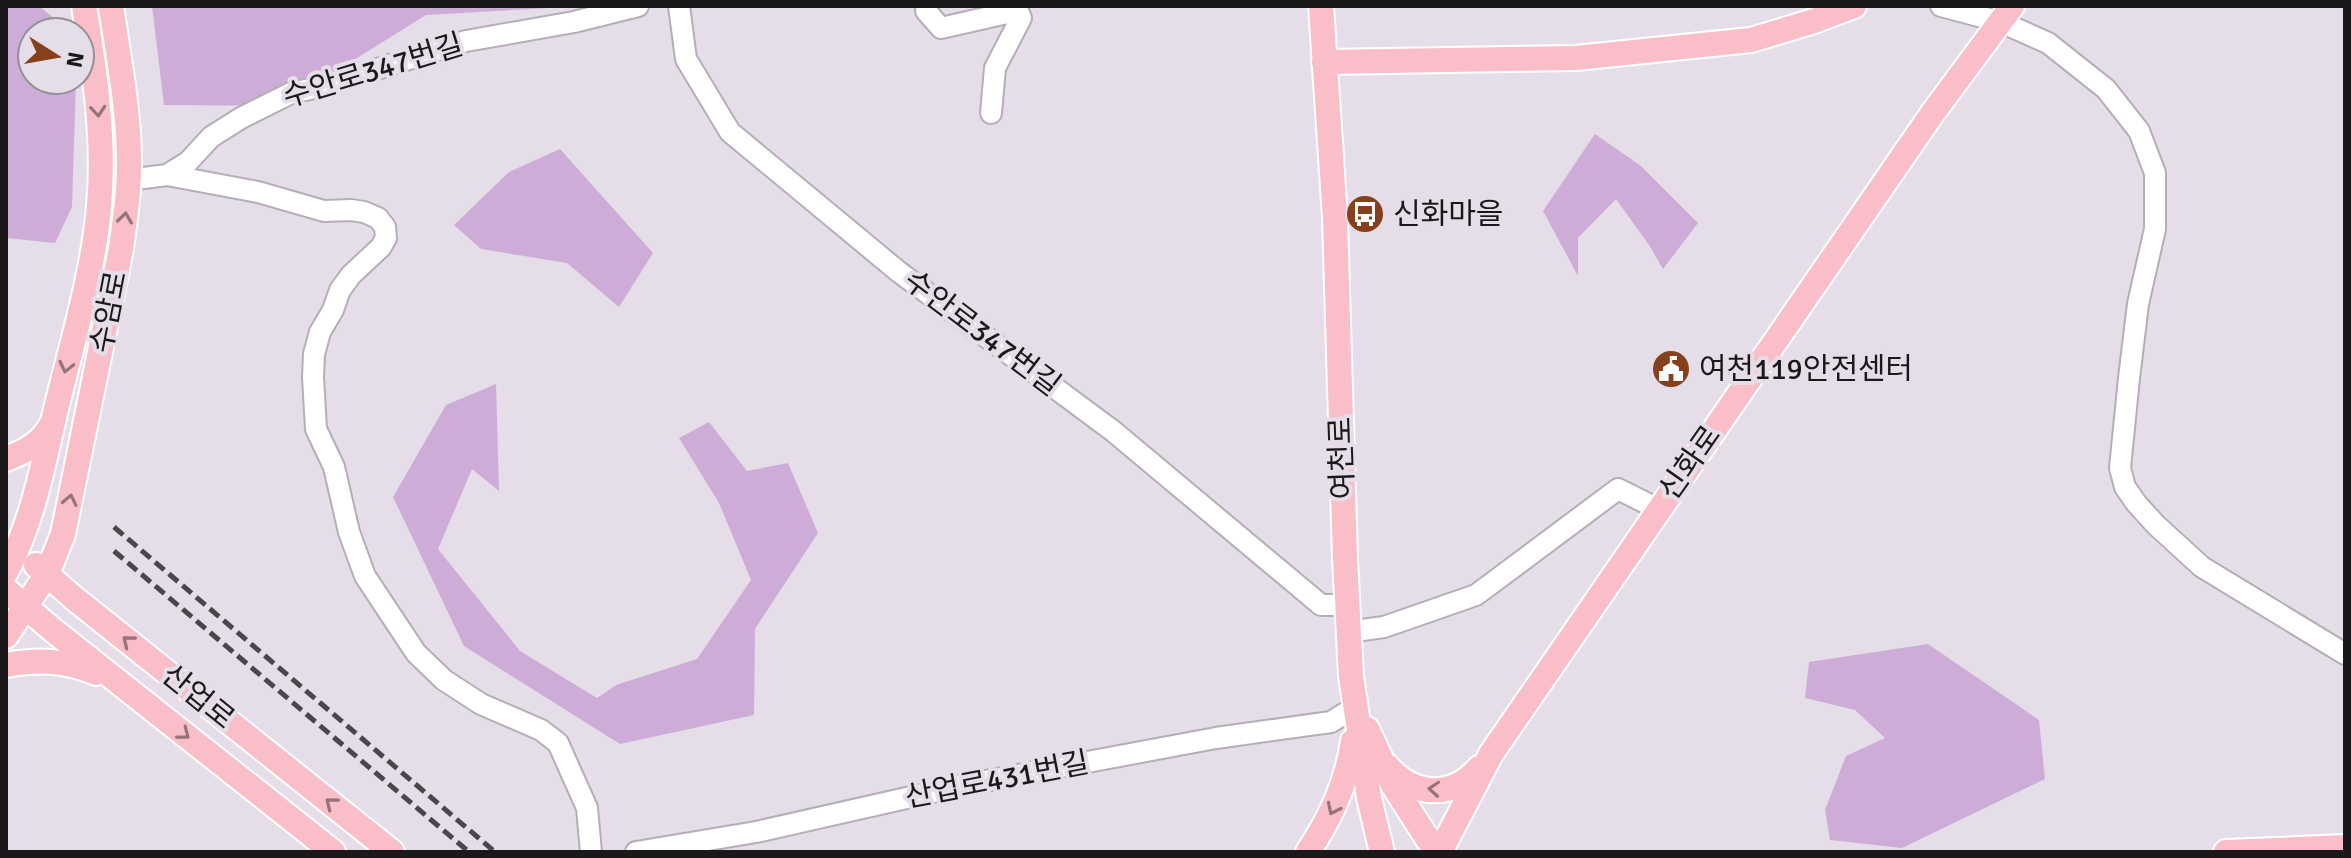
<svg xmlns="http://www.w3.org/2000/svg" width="2351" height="858" font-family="Signika,'Noto Sans KR',sans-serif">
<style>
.green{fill:#cdadd8}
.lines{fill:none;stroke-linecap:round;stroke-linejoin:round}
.minor-casing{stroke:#b5aeb7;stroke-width:24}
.major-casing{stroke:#fff;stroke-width:28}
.minor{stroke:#fff;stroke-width:20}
.major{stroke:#fabec8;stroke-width:24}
.rail{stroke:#4a464b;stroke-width:5;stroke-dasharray:12 6;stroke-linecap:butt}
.oneway{stroke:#95737a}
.labels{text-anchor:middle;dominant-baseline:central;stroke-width:8;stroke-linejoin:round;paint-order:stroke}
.street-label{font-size:30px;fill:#1a181b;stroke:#e5dee8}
.poi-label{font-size:30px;fill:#1a181b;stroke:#e5dee8;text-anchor:start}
</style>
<rect width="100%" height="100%" fill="#e5dee8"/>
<path class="green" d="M6,6H39L71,32H32V80H76L72,207L55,243L6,238Z
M152,6H584L426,15L280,106L164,105Z
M1595,134L1641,166L1698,223L1663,269L1649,245L1616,199L1578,238V276L1543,211Z
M560,149L653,253L619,307L567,263L481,249L454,225L509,172Z
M496,384L499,491L472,469L438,549L520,651L597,698L616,685L697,659L751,580L719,503L679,438L709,422L747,471L788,463L818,533L755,629L754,715L620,744L464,646L393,497L446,405Z
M1928,644L2039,720L2045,779L1902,848L1830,840L1825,810L1846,756L1885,738L1855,710L1805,698L1809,662Z"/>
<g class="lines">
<g class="minor-casing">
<path id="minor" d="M679,6L686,59L730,132L899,272L1113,431L1321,605H1347
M1941,6L2001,22L2048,43L2106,89L2139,131L2155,173V229L2138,304L2129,378L2120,468L2125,487L2136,503L2156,525L2202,567L2345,654
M926,11L941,28L1007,13L1014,6
M991,113L995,68L1021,18L1016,6
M167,175L258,192L324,211L351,210L364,212L378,218L385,227L386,238L381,247L351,275L340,290L333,310L320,332L314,354L313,377L316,429L334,467L349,532L365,576L416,653L444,680L481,704L541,730L558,743L587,808L591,852
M128,180L167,175L188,162L211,137L241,118L291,93L320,87L466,41L574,22L638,6
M1348,632L1384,627L1476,595L1618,489L1658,509
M636,852L756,832L964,785L1216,738L1331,722L1355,707"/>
</g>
<g class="major-casing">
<path id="major" d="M1321,6L1335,218L1345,558L1351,676L1369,798L1382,852
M1324,62L1576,58L1751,40L1814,21L1854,6
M6,459C26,451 41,444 51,425
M36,565L75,599L392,852
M6,572C33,521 43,465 56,409C72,343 93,275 99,206C105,139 95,72 84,6
M6,590L54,631L333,852
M6,636L47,574L63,534L121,249C125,218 130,187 129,155C128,105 118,55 111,6
M6,665C38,659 65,660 96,673
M1367,729L1393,785L1436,852
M1387,766C1414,797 1452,799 1479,768
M1308,852C1331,817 1347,783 1353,741
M1440,852L1491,754L1932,114L2012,6
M2226,852L2345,847"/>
</g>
<use href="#minor" class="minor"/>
<use href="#major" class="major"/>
<path class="rail" d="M114,527L495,852
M114,551L469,852"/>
</g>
<defs><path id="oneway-chevron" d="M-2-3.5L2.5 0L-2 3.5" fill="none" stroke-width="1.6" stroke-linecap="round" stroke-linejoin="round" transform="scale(2)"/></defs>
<g class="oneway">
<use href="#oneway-chevron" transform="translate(98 111) rotate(85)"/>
<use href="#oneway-chevron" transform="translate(125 218) rotate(-82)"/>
<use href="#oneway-chevron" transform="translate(66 367) rotate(103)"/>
<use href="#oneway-chevron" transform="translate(70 500) rotate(-78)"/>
<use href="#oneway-chevron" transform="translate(128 641) rotate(-141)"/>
<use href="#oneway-chevron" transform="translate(184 734) rotate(38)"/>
<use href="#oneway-chevron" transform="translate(1434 789) rotate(-176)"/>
<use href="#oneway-chevron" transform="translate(331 803) rotate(-141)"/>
<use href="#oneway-chevron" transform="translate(1333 809) rotate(116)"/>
</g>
<defs>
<g id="bus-disc" transform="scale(2)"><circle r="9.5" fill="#86401b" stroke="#e5dee8"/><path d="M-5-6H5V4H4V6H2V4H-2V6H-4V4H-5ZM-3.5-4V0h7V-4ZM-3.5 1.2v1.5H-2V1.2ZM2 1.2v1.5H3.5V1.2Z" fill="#fff"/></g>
<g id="civic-disc" transform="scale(2)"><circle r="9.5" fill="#86401b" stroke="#e5dee8"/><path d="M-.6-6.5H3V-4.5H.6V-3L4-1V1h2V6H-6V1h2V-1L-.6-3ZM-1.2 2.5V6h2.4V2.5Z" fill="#fff"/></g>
</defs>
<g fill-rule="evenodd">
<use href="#bus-disc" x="1365" y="214"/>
<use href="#civic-disc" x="1671" y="369"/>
</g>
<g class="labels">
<g class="street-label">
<text transform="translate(373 71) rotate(-17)">수안로347번길</text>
<text transform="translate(109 312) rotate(-79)">수암로</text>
<text transform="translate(982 333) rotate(37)">수안로347번길</text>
<text transform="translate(1342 458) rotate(-92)">여천로</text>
<text transform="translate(1690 463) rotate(-55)">신화로</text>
<text transform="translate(198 697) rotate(39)">산업로</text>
<text transform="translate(997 780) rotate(-11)">산업로431번길</text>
</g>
<g class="poi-label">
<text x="1393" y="214">신화마을</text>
<text x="1699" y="369">여천119안전센터</text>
</g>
</g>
<rect width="2351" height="858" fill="none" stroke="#1a181b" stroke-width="16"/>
<g transform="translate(56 56) rotate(101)"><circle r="38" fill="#e5dee8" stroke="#948f96" stroke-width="2"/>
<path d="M0-6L14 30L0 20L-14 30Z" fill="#86401b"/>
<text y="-12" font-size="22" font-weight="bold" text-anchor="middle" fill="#1a181b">N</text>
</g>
</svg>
